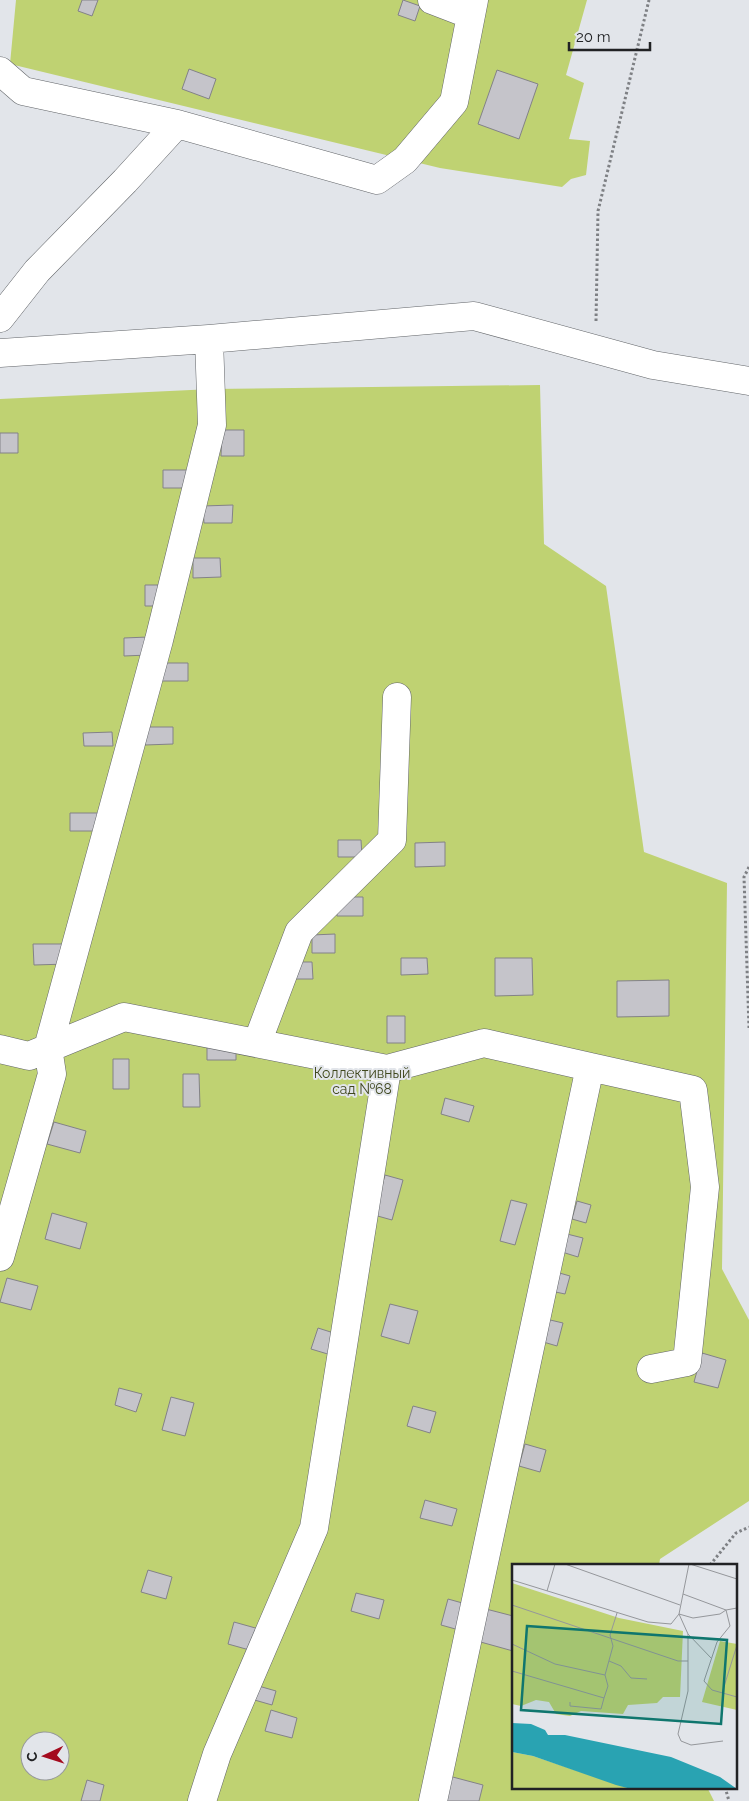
<svg xmlns="http://www.w3.org/2000/svg" width="749" height="1801" font-family="Raleway,sans-serif">
<style>
.green{fill:#bfd272;fill-rule:evenodd}
.building{fill:#c5c4ca;stroke:#838287}
.lines{fill:none;stroke-linecap:round;stroke-linejoin:round}
.minor-casing{stroke:#626569;stroke-width:29}
.path{stroke:#7e8084;stroke-width:3;stroke-dasharray:2.5 2.5;stroke-linecap:butt}
.minor{stroke:#fff;stroke-width:28}
.labels{text-anchor:middle;dominant-baseline:central;stroke-width:4;stroke-linejoin:round;paint-order:stroke}
.park-label{font-size:14px;fill:#3f471d;stroke:#e2e5ea}
.inset-road{fill:none;stroke:#95979b;stroke-width:1}
.view{fill:#0f766e;fill-opacity:0.15;stroke:#0f766e;stroke-width:2.5}
.inset-edge{fill:none;stroke:#212224;stroke-width:2.5}
</style>
<rect width="100%" height="100%" fill="#e2e5ea"/>
<path class="green" d="M16,0H587L566,75L584,83L569,139L590,141L586,175L571,179L562,187L440,168L10,64Z
M540,385L544,544L606,586L644,852L727,883L722,1269L749,1320V1501L660,1559L659,1565H513V1787H707L714,1801H0V399L212,389ZM30,1741H60V1771H30Z"/>
<path class="building" d="M82,0H98L92,16L78,11Z
M403,0L420,6L415,21L398,15Z
M189,69L216,79L209,99L182,89Z
M497,70L538,84L519,139L478,124Z
M222,430H244V456H221Z
M0,433H18V453H0Z
M163,470H193L194,488H163Z
M233,505L232,523H204L203,506Z
M193,558H220L221,577L193,578Z
M145,585H164L165,606H145Z
M148,637V655L124,656V638Z
M162,663H188V681H162Z
M144,727H173V744L145,745Z
M112,732L113,746H84L83,733Z
M70,813H98L99,831H70Z
M338,840H361L362,857H338Z
M445,842V866L415,867V843Z
M337,897H363V916H337Z
M335,934V953H312V935Z
M33,944H66L67,964L34,965Z
M401,958H427L428,974L401,975Z
M495,958H532L533,995L495,996Z
M295,962H312L313,979H295Z
M669,980V1016L617,1017V981Z
M387,1016H405V1043H387Z
M207,1044H236V1060H207Z
M113,1059H129V1089H113Z
M183,1074H199L200,1107H183Z
M445,1098L474,1106L469,1122L441,1114Z
M54,1122L86,1131L80,1153L47,1144Z
M385,1175L403,1180L392,1220L374,1215Z
M511,1200L527,1204L515,1245L500,1241Z
M577,1201L591,1205L586,1223L572,1219Z
M52,1213L87,1223L80,1249L45,1239Z
M567,1234L583,1238L578,1257L562,1252Z
M556,1272L570,1276L565,1294L551,1291Z
M7,1278L38,1286L31,1310L0,1302Z
M390,1304L418,1311L409,1344L381,1336Z
M546,1319L563,1323L557,1346L540,1341Z
M318,1328L337,1334L331,1355L311,1349Z
M702,1353L726,1360L718,1388L694,1382Z
M119,1388L142,1394L136,1412L115,1405Z
M171,1397L194,1403L185,1436L162,1430Z
M413,1406L436,1412L430,1433L407,1426Z
M525,1444L546,1450L540,1472L519,1466Z
M425,1500L457,1509L452,1526L420,1518Z
M148,1570L172,1577L166,1599L141,1592Z
M356,1593L384,1600L379,1619L351,1611Z
M448,1599L466,1604L459,1630L441,1625Z
M486,1609L513,1616V1651L477,1641Z
M234,1622L259,1629L253,1651L228,1644Z
M255,1685L276,1691L272,1705L251,1699Z
M271,1710L297,1718L292,1738L265,1731Z
M449,1776L483,1785L479,1801H443Z
M87,1780L104,1785L100,1801H81Z"/>
<g class="lines">
<g class="minor-casing">
<path id="minor" d="M432,0L471,15
M0,71L23,91L177,124L377,180L405,160L454,102L474,0
M0,318L37,271L125,181L177,124
M0,353L209,339L474,316L653,365L749,381
M257,1043L299,932L392,840L397,697
M0,1049L29,1056L124,1017L387,1069L484,1043L590,1067L433,1801
M590,1067L693,1090L705,1187L687,1362L651,1369
M0,1257L52,1074L48,1048L159,640L212,425L209,339
M202,1801L217,1754L314,1528L387,1069"/>
</g>
<path class="path" d="M596,321L598,211L649,0
M749,867L744,877L749,1028
M710,1565L736,1533L749,1527
M725,1787L729,1801"/>
<use href="#minor" class="minor"/>
</g>
<g class="labels">
<g class="park-label">
<text x="362" y="1073">Коллективный<tspan x="362" dy="16">сад №68</tspan></text>
</g>
</g>
<g transform="translate(512 1564)">
<rect width="225" height="225" fill="#e2e5ea"/>
<path d="M0,19L107,54L171,67L168,133H151L145,139L116,141L111,150L69,147L58,152L44,150L37,138L24,136L9,142L0,140ZM208,77L225,80V146L190,138ZM0,188L21,192L119,225H0Z" fill="#bfd272"/>
<path d="M0,159L19,160L33,166L36,171H53L159,193L208,213L225,225H119L104,221L21,192L0,188Z" fill="#29a3b2"/>
<path class="inset-road" d="M53,0L168,41M178,0L225,15M0,16L136,58L159,60L167,50L177,0M35,27L43,0M171,30L214,46L225,44M0,41L166,97H176M176,70L200,95M0,80L43,100L93,111M97,97L109,102L119,114L135,115M0,107L92,134L96,122L93,111L101,82L98,71L105,49M210,129L225,81M58,138V142L89,145L92,134M211,177L179,181L169,177L166,170L176,127V70L167,50L181,54L208,50L214,46L218,62L205,78L192,117L200,126L225,133"/>
<path class="view" d="M15,62L215,76L209,160L9,146Z"/>
<rect width="225" height="225" class="inset-edge"/>
</g>
<g transform="translate(45 1756) rotate(266)"><circle r="24" fill="#e2e5ea" stroke="#95979b"/>
<path d="M0-4L9 19L0 12L-9 19Z" fill="#a40a1e"/>
<text y="-8" font-size="14" font-weight="bold" text-anchor="middle" fill="#212224">С</text>
</g>
<path d="M569 42v8h81v-8" fill="none" stroke="#212224" stroke-width="2.5"/>
<text x="576" y="42" font-size="15" fill="#212224" stroke="#e2e5ea" stroke-width="4" paint-order="stroke">20 m</text>
</svg>
